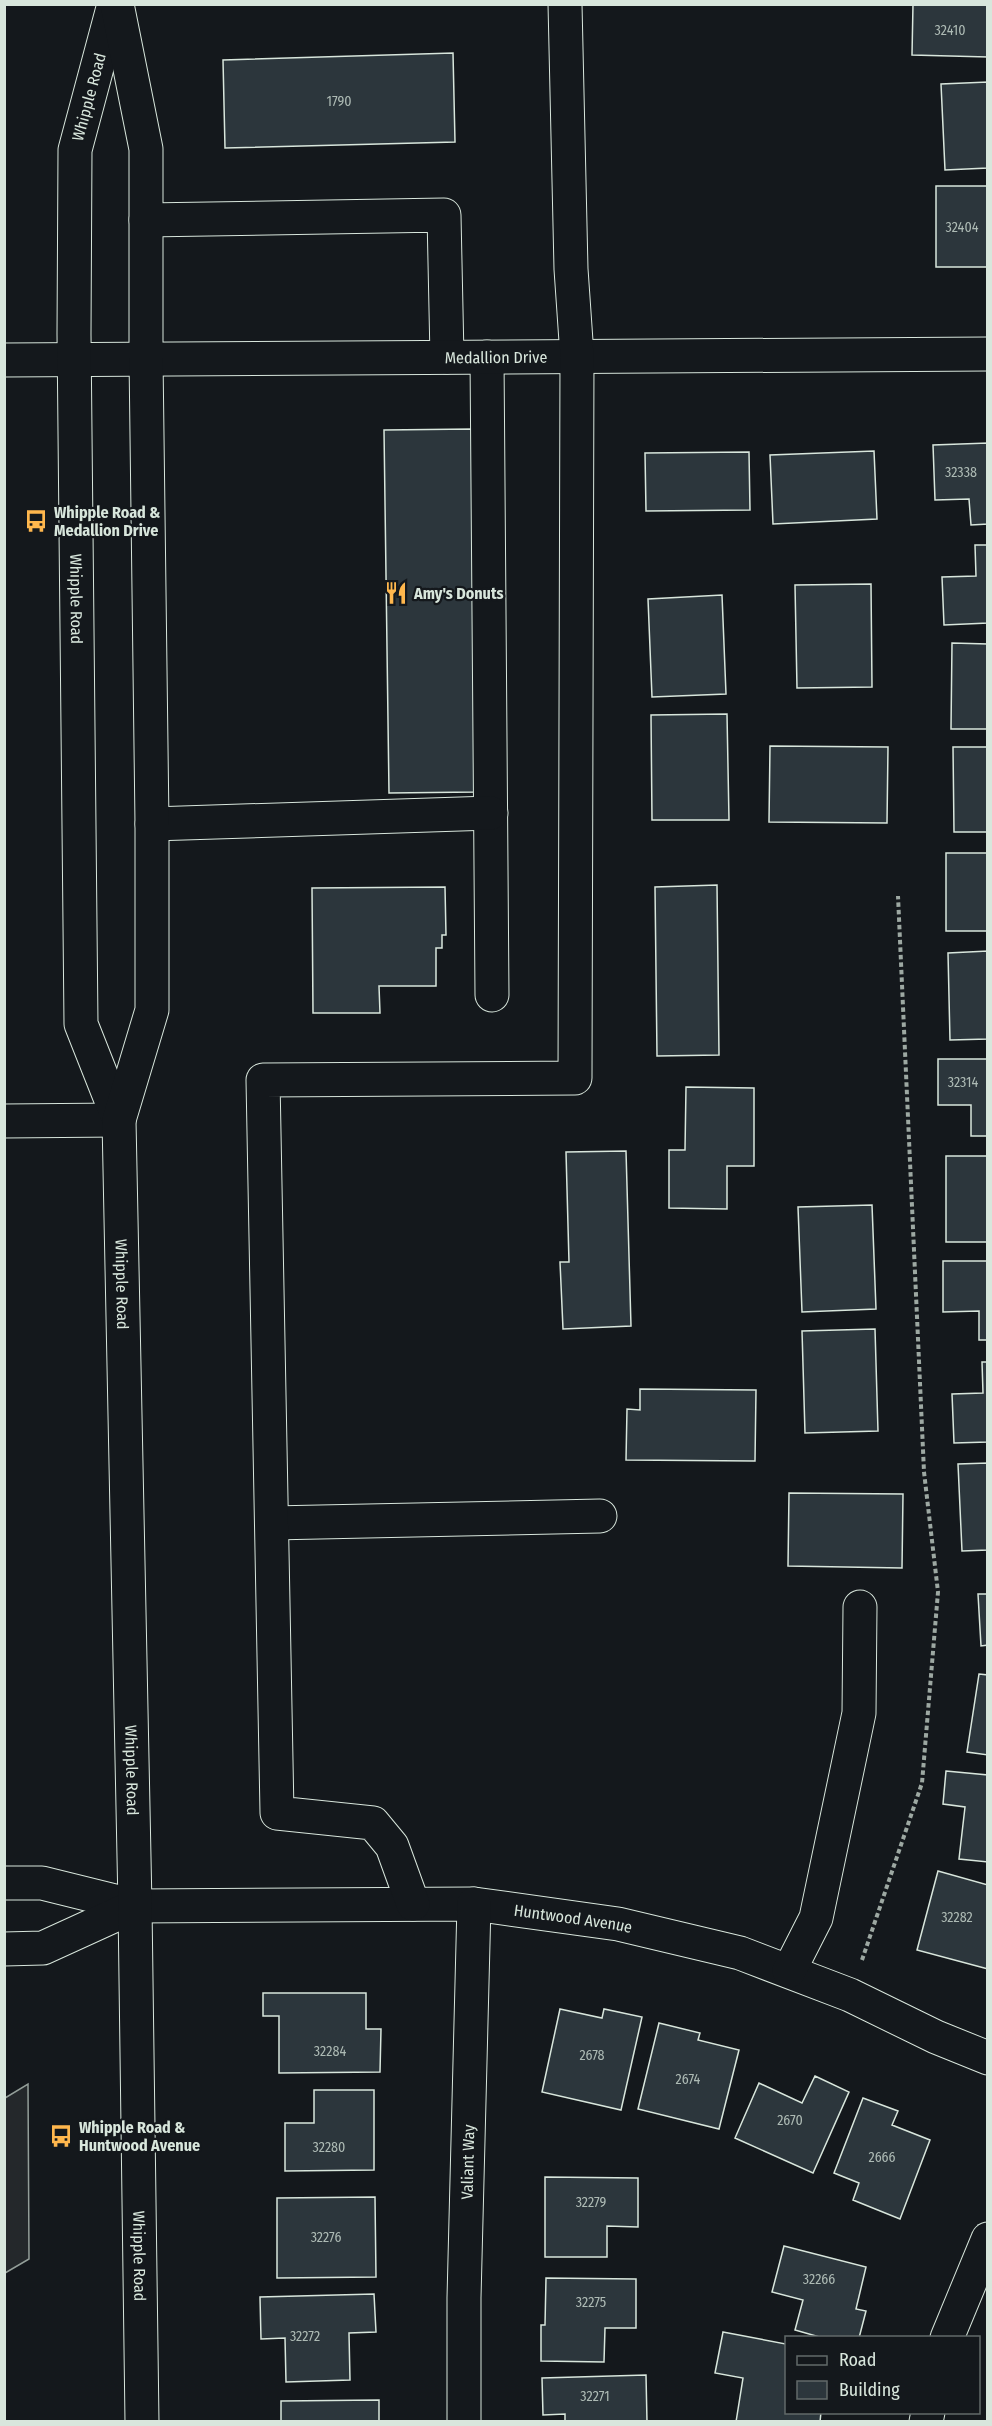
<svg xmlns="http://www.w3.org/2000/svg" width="992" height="2426" font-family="'Fira Sans Condensed',sans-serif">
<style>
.parking{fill:#24282b;stroke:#939e99;stroke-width:1.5}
.building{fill:#2c363c;stroke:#d8e6dc;stroke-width:1.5}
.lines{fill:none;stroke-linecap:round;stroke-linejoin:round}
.minor-casing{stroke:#d8e6dc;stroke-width:35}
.major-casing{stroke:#d8e6dc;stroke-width:35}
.path{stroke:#9da8a2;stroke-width:4;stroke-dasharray:4.5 3;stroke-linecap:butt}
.minor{stroke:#14181c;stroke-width:33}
.major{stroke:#14181c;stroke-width:33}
.labels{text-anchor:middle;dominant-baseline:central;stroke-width:4.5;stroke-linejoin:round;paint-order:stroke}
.number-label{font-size:14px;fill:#adbab4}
.street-label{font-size:16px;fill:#d8e6dc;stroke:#14181c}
.poi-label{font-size:16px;font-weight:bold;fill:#d8e6dc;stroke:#14181c;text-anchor:start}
</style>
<rect width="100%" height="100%" fill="#14181c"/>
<path class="parking" d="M28,2084L29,2259L5,2273V2279V2098Z"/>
<path class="building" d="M913,4H988V57L912,55Z
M453,53L455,142L225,148L223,60Z
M988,82V168L945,170L941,84Z
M936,186H988V267H936Z
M472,429L476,792L389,793L384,430Z
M988,443V524L971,525L969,499L935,500L933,445Z
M874,451L877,519L773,524L770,455Z
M749,452L750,510L646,511L645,453Z
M975,545H988V623L944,625L942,577L976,576Z
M871,584L872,687L797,688L795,585Z
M722,595L726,694L652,697L648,599Z
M952,643L988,644V729H951Z
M727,714L729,820H652L651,715Z
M770,746L888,747L887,823L769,822Z
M953,747H988V832H954Z
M946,853H988V931H946Z
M717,885L719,1055L657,1056L655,887Z
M445,887L446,935H442V948H436V986H379L380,1013H313L312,888Z
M988,951V1039L950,1040L948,953Z
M938,1059H988V1136H971V1105H938Z
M686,1087L754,1088V1166H727V1209L669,1208V1150H685Z
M626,1151L631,1326L563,1329L560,1262H569L566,1152Z
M946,1156H988V1242H946Z
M872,1205L876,1309L802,1312L798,1207Z
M943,1261H988V1340H979V1311L943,1312Z
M875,1329L878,1431L805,1433L802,1331Z
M982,1362H988V1442L954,1443L952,1394L983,1393Z
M640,1389L756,1390L755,1461L626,1460L627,1409L640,1410Z
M988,1463V1550L962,1551L958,1464Z
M789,1493L903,1494L902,1568L788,1566Z
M978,1594H988V1645L981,1646Z
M979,1674L988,1675V1755L967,1752Z
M946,1771L988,1775V1862L959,1859L965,1807L943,1804Z
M938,1871L988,1885V1969L917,1950Z
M263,1993H366V2029H381L380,2072L279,2073V2016H263Z
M560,2009L602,2018L604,2009L642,2017L621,2110L542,2092Z
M659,2023L700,2033L698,2040L739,2050L719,2129L638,2109Z
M815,2076L849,2092L813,2173L735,2138L759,2083L802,2103Z
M314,2090H374V2170L285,2171V2123H314Z
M863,2098L898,2111L892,2125L930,2140L900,2219L853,2200L859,2183L834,2173Z
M545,2177L638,2178V2227L607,2226V2257H545Z
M375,2197L376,2277L277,2278V2198Z
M784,2246L866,2267L856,2309L866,2311L859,2338H823L795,2330L803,2300L772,2292Z
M546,2278L636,2279V2328H605L604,2362L541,2361V2325H545Z
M374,2294L376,2332L349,2333L350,2380L286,2382L285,2338L261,2339L260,2297Z
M723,2332L786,2344V2412H821L820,2422H736L743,2378L715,2373Z
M646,2375L647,2422H565V2414L543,2415L542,2378Z
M379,2400V2422H281V2401Z"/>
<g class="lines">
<g class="minor-casing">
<g id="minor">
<path d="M146,220L444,215L447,357"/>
<path d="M487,357L492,995"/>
<path id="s1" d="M4,360L988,354"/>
<path d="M152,824L491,813"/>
<path d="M4,1121L119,1120"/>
<path d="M272,1523L600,1516"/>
<path id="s2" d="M4,1883H42L135,1906L474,1904L618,1924L740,1953L850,1995L936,2037L988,2058"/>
<path d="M413,1904L392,1846L373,1823L277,1813L263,1080L575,1078L577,356L571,269L565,4"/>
<path d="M4,1949L43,1948L135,1906"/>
<path d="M789,1971L816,1918L859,1713L860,1607"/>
<path d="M947,2338L988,2239"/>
<path id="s3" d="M464,2422V2298L474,1904"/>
<path d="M926,2422L928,2412"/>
</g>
</g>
<g class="major-casing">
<g id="major">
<path id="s4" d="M114,4L75,150L74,334L81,1024L119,1120"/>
<path id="s5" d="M117,4L146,149V358L152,824V1010L119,1120L135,1906L142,2422"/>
</g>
</g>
<path class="path" d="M862,1960L922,1783L938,1592L924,1472L898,896"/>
<use href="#minor" class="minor"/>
<use href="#major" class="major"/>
</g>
<defs>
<g id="bus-bare" transform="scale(1.8)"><path d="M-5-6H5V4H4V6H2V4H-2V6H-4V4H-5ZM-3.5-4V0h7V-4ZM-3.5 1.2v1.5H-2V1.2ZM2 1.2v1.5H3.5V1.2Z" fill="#ffb74d" stroke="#14181c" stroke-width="2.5" paint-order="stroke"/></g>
<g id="restaurant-bare" transform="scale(1.8)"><path d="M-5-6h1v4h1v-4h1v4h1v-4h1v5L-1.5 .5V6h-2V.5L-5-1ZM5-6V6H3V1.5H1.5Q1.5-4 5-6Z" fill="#ffb74d" stroke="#14181c" stroke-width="2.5" paint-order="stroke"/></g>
</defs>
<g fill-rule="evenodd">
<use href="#bus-bare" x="36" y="521"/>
<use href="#restaurant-bare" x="396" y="593"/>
<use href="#bus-bare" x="61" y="2136"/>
</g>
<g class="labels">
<g class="number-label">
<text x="950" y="30">32410</text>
<text x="339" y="101">1790</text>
<text x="962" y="227">32404</text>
<text x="961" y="472">32338</text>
<text x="963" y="1082">32314</text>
<text x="957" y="1917">32282</text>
<text x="330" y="2051">32284</text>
<text x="592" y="2055">2678</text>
<text x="688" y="2079">2674</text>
<text x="790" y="2120">2670</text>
<text x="329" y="2147">32280</text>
<text x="882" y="2157">2666</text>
<text x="591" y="2202">32279</text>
<text x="326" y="2237">32276</text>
<text x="819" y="2279">32266</text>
<text x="591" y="2302">32275</text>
<text x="305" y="2336">32272</text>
<text x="595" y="2396">32271</text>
</g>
<g class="street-label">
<text transform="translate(89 97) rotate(-75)">Whipple Road</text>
<text stroke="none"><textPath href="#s1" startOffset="492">Medallion Drive</textPath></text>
<text stroke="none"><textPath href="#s4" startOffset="600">Whipple Road</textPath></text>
<text stroke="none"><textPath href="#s5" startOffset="1288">Whipple Road</textPath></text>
<text stroke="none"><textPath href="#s5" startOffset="1774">Whipple Road</textPath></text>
<text stroke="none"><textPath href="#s2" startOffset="573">Huntwood Avenue</textPath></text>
<text stroke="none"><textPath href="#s3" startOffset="260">Valiant Way</textPath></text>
<text stroke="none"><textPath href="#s5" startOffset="2260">Whipple Road</textPath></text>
</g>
<g class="poi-label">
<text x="54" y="512">Whipple Road &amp;<tspan x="54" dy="18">Medallion Drive</tspan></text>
<text x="414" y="593">Amy's Donuts</text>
<text x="79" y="2127">Whipple Road &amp;<tspan x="79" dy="18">Huntwood Avenue</tspan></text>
</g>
</g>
<rect width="992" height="2426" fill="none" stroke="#d8e6dc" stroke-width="12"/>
<rect x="785" y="2336" width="195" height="78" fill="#14181c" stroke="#626a69" stroke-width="1.5"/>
<rect x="797" y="2356" width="30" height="9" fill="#14181c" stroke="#626a69" stroke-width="1.5"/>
<text x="839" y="2366" font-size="18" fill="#d8e6dc">Road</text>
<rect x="797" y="2381" width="30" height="18" fill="#2c363c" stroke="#626a69" stroke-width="1.5"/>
<text x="839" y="2396" font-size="18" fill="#d8e6dc">Building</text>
</svg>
